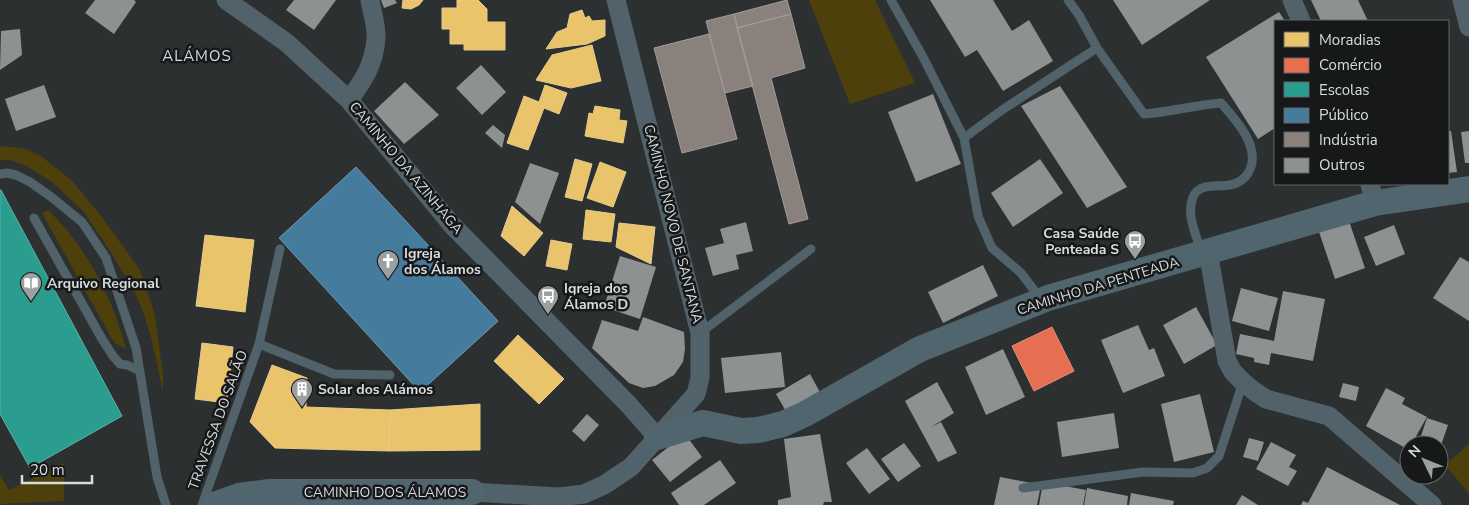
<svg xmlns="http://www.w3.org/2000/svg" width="1469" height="505" font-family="'Nunito Sans',sans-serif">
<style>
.green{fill:#4d400b}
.homes{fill:#e9c46a;stroke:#e4cb8c}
.shops{fill:#e76f51;stroke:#e2907b}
.schools{fill:#2a9d8f;stroke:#5eb0a6}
.public{fill:#457b9d;stroke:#7198b0}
.industry{fill:#8a817c;stroke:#a19c99}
.building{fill:#8e9192}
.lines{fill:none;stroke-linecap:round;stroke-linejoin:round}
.lane{stroke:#51626a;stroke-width:9}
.street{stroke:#51626a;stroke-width:19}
.secondary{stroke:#50656d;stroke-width:26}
.labels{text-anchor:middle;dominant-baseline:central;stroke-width:5;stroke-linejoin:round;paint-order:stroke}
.street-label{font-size:14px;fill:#d8dcdd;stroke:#161819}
.poi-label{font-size:14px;font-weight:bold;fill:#d8dcdd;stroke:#161819;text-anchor:start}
.neighbourhood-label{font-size:15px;letter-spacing:1px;fill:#d6dee1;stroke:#161819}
</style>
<rect width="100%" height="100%" fill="#2d3031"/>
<path class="green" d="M809,0H875L915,83L850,104Z
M0,146L23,148L41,156L71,180L98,212L140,270L155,315L163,375V392L151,337L143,311L133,289L112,254L84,212L52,182L27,166L10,160H0Z
M48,210C86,246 113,298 126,349L116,344L112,339L42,213Z
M1469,444V493L1445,465Z
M64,463V501L0,504V475L9,490Z"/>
<path class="homes" d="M403,0H423L419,5L411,9L402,8Z
M457,0H478L487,9V22H505V50H464V44H450V29H442V8H457Z
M582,10L585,18L589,16L592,21L605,20V36L587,44L546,49L557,32L567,28L570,14Z
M592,45L601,81L571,88L536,80L552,55Z
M545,85L567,93L559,114L544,108L528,150L507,143L524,96L539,102Z
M595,106L620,110L619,120L627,121L623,143L585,136L589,113L593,114Z
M575,159L592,164L582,201L565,197Z
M600,162L626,172L613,207L587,198Z
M512,206L543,233L524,256L501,236Z
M586,210L615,214L611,242L583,239Z
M619,223L655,227L651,264L616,247Z
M205,235L254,240L245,312L196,306Z
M551,240L572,244L567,270L546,266Z
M518,335L564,379L539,404L494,361Z
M202,343L233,347L227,403L195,399Z
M272,365L307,378L306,407L390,410L389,451L275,448L250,422Z
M480,404V450L389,451L390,410Z"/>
<path class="shops" d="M1052,327L1074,371L1034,391L1012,346Z"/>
<path class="schools" d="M0,190H1L122,416L30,468L0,414Z"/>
<path class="public" d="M356,167L498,321L420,392L279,238Z"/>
<path class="industry" d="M787,0L791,14L737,28L734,14Z
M734,14L753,86L725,93L706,21Z
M791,14L805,68L771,78L808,219L789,224L737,28Z
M709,34L737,139L682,153L654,48Z"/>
<path class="building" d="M95,0H134L136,2L114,34L85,13Z
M294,0H336L314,30L286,10Z
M381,0H395L397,3L384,8Z
M930,0H993L1012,31L1029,20L1053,61L1003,91L977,50L965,57Z
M1113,0H1210L1142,45Z
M1311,0H1358L1368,21H1321Z
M1279,12L1285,21H1275V128L1258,139L1206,57Z
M20,29L22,55L0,70L1,31Z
M481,65L506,92L482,115L456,88Z
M405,82L439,115L404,144L374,111Z
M44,85L56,117L16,131L5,99Z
M1060,86L1127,187L1087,208L1021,106Z
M933,94L961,164L916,182L888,112Z
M493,125L505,135L502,148L485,133Z
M1448,131H1451L1457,172L1448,173Z
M1469,131V163H1465L1461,132Z
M1040,159L1063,193L1013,227L991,193Z
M530,163L559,173L540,224L515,202Z
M1349,221L1365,268L1335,279L1319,232Z
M746,222L753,251L736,255L739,269L713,276L705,248L724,243L720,229Z
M1394,225L1405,254L1376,266L1364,237Z
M620,256L656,267L640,319L604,307Z
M1460,257L1469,262V321L1433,298Z
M983,265L998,296L943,323L928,292Z
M1241,288L1278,298L1269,331L1232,321Z
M1283,291L1325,299L1313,361L1271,353L1269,365L1254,362V358L1236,354L1240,334L1274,341Z
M1196,307L1217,345L1184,364L1163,325Z
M643,317L684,332L685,349L683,362L674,375L655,386L643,388L629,383L592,348L602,320L638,331Z
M1138,325L1149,350L1154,348L1165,376L1123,393L1101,340Z
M1003,349L1025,397L986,415L965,367Z
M781,352L785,387L725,393L721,358Z
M810,374L822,396L788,415L776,394Z
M937,382L954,413L931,427L941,422L957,453L938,462L905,401Z
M1343,383L1359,387L1356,401L1339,397Z
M1386,388L1405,398L1402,404L1427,417L1411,445H1409V450L1366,426Z
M1200,394L1214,452L1174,462L1161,404Z
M1114,413L1119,448L1062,457L1057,422Z
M587,414L599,425L584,442L572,431Z
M1427,418L1448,425L1439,451V445H1418Z
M685,434L702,457L670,482L652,460Z
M820,434L832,502H824L823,505H778V500L791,497L784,439Z
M1249,438L1264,442L1258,461L1243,457Z
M1271,442L1296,455L1289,467L1297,471L1288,486L1256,469Z
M904,443L921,466L898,482L881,459Z
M867,448L890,479L869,494L846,463Z
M720,460L736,483L704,505H679L671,493Z
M1327,467L1400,505H1301L1303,501L1308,503Z
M1000,477L1041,485L1037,505H994Z
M1043,482L1086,490L1083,505H1039Z
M1087,488L1128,496L1127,505H1084Z
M1131,493L1174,501L1173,505H1129Z
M1242,495L1258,505H1236Z"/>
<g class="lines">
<path class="lane" d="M891,0L923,57L964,138
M1068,0L1079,15L1097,48L1144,114C1170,112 1195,105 1221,103C1236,120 1263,149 1248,173C1245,179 1237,184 1230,185C1218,187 1201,183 1194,195C1185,213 1196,234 1201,251
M0,174L7,173L16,175L30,182L50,196L82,222L106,258L136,348L157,477L166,505
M34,218L102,339L113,356L120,364L127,365L140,371
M1040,298L1021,273L992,248L978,216L964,138L1002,110L1097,48
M700,333L811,249
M259,344L280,249
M1023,488L1143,472L1193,473L1207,468L1219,456L1243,382
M202,505L259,344L334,374L390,375"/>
<path class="street" d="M226,0L287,43L349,100L452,225L628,404L657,437
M1292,0L1301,21
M1462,0L1469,27
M349,100C363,81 374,65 376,39C377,27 372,12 370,0
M1370,184L1375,203
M1208,251L1227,361L1233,372L1243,382L1254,391L1266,399L1329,416L1432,505
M472,492L559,497L584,494L604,485L631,467L696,394L700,378V333L616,0"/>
<path class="secondary" d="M657,437L703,423L741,431L758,430L783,424L805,414L920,349L1048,298L1375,203L1469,189
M214,505L239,496L269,492H472"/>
</g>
<defs>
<g id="bus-pin" transform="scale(1.125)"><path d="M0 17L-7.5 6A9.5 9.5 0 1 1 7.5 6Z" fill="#9ca0a1" stroke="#161819"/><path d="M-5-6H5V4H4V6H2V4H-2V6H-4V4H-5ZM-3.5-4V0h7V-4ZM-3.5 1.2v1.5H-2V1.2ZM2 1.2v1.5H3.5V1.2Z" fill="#fff"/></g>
<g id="church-pin" transform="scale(1.125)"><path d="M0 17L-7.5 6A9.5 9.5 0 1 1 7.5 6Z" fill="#9ca0a1" stroke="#161819"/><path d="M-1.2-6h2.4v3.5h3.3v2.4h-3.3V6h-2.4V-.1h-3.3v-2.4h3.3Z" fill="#fff"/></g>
<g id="library-pin" transform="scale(1.125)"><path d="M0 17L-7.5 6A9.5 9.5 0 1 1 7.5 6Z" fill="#9ca0a1" stroke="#161819"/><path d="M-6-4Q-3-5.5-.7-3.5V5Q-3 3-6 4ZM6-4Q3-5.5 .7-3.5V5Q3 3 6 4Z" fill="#fff"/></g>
<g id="building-pin" transform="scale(1.125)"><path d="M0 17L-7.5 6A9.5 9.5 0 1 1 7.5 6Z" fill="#9ca0a1" stroke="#161819"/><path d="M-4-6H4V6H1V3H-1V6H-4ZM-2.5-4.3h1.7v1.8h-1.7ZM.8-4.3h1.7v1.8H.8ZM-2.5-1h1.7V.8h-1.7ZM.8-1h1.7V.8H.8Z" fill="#fff"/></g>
</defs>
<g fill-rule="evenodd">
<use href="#bus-pin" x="1135" y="241"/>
<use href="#church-pin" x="388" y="261"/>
<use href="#library-pin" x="31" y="283"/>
<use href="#bus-pin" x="548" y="296"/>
<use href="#building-pin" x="302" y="389"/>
</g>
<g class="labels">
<g class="street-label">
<text transform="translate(406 168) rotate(50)">CAMINHO DA AZINHAGA</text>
<text transform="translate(673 224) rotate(76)">CAMINHO NOVO DE SANTANA</text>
<text transform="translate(1098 286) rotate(-17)">CAMINHO DA PENTEADA</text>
<text transform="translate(218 420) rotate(-70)">TRAVESSA DO SALÃO</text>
<text x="385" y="492">CAMINHO DOS ÁLAMOS</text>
</g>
<g class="poi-label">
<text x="1119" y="233" text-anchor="end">Casa Saúde<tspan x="1119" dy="16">Penteada S</tspan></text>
<text x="404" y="253">Igreja<tspan x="404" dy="16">dos Álamos</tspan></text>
<text x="47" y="283">Arquivo Regional</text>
<text x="564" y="288">Igreja dos<tspan x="564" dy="16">Álamos D</tspan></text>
<text x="318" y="389">Solar dos Alámos</text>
</g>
<g class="neighbourhood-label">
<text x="197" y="56">ALÁMOS</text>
</g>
</g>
<rect x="1274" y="20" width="175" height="165" fill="#161819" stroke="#646667"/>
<rect x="1284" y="32" width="25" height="15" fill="#e9c46a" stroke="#646667"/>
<text x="1319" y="45" font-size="15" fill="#d8dcdd">Moradias</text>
<rect x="1284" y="58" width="25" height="15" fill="#e76f51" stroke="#646667"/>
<text x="1319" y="70" font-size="15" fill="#d8dcdd">Comércio</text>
<rect x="1284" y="82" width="25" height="15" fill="#2a9d8f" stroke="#646667"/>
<text x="1319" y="95" font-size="15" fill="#d8dcdd">Escolas</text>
<rect x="1284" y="108" width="25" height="15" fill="#457b9d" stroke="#646667"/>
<text x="1319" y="120" font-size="15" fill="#d8dcdd">Público</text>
<rect x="1284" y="132" width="25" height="15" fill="#8a817c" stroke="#646667"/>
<text x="1319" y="145" font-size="15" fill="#d8dcdd">Indústria</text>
<rect x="1284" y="158" width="25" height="15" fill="#8e9192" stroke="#646667"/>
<text x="1319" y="170" font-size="15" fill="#d8dcdd">Outros</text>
<g transform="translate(1424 460) rotate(313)"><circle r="24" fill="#161819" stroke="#646667"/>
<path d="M0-4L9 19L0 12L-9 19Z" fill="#9ca0a1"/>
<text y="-8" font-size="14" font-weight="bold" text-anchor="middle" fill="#d8dcdd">N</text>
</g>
<path d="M22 475v8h70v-8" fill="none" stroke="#d8dcdd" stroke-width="2.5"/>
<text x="30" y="475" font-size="15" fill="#d8dcdd" stroke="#161819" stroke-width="4" paint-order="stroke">20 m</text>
</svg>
